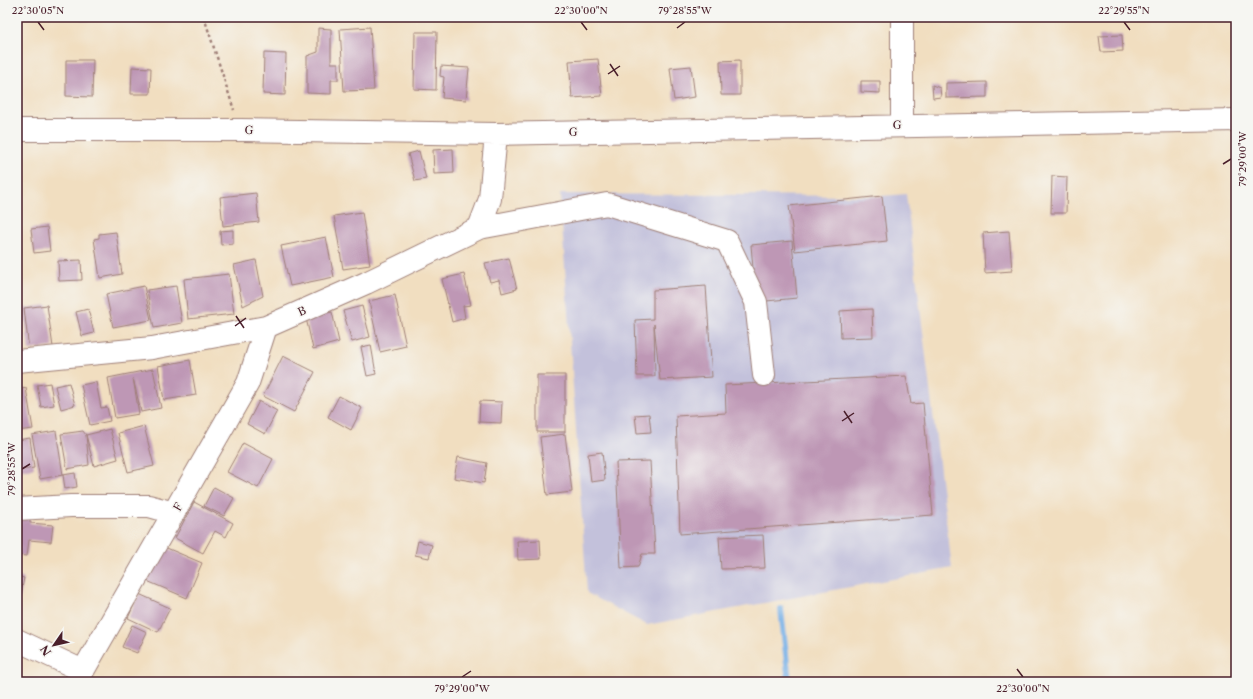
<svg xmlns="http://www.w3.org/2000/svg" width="1253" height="699" font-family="'Libre Caslon Text',serif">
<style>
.industrial{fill:#c3c1db}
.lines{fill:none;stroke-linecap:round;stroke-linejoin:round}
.stream{stroke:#75afe6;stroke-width:6}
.building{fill:#be97b5}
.minor-casing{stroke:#9e7e76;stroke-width:24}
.path{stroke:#9e7e76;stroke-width:2.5;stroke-dasharray:3 3;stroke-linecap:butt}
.minor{stroke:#fff;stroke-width:22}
.ticks{fill:none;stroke:#4a1f2b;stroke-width:1.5}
.labels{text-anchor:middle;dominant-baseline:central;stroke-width:3;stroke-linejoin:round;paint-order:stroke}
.street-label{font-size:11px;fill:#4a1f2b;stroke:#f6f6f2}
.neatline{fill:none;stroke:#4a1f2b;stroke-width:1.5}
.ticks-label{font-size:10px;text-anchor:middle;fill:#4a1f2b}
</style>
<rect width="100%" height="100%" fill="#f6f6f2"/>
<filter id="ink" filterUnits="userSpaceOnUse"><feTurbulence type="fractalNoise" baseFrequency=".025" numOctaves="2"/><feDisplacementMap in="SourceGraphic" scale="8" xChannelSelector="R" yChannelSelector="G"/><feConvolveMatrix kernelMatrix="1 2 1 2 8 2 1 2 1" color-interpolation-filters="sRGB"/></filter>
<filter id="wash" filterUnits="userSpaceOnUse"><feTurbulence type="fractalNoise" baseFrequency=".012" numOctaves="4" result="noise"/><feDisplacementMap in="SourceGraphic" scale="16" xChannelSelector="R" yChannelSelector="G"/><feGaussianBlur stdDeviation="0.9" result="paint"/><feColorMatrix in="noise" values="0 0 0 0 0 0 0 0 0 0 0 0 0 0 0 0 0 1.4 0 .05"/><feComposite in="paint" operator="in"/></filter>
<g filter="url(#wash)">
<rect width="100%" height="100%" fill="#f1dec0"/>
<path class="industrial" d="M560,194L882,196L906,194L952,568L647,625L587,593Z"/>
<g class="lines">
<path class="stream" d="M781,609L789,682"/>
</g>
<g id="blocks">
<path class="building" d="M81,17H100V20L81,21Z
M370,27L374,90L344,91L340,29Z
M318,28L331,29V63H338V80H331V94L307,93V56L318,52Z
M415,32H437L436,90L414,89Z
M1122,35L1123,51L1101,52L1099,36Z
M264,53L286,54L285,95L263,94Z
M598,59L602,96L572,98L569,61Z
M66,60H93L92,97L66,96Z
M740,60V95H721L720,61Z
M441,66L469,68L466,100L442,98L444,77L440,76Z
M691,66L695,97L674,100L670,68Z
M132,67L151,68L150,94H131Z
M861,81H880V93L861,92Z
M987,82V97L946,98V83Z
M932,85L940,88L941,97L933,98Z
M453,149L454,173L434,174L433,150Z
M419,151L426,179L415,181L408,154Z
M1052,176L1067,177L1066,213H1051Z
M256,193L259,222L223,226L220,197Z
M882,196L887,241L795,251L789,206Z
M362,212L370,265L343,269L334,216Z
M47,227L50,251L34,253L31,229Z
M233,230V244L221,245L220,231Z
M1009,231L1012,271L985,273L983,233Z
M116,232L122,274L100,278L94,239L99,238V234Z
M326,237L334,277L290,286L281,246Z
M792,241L797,298L756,302L751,245Z
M509,258L517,289L502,293L499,280L490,282L485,263Z
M81,260L82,280L59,281L58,261Z
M256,260L263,296L243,306L234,265Z
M229,274L234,314L188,319L184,279Z
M464,274L471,305L463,306L465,318L452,322L442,279Z
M144,286L151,320L113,327L106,294Z
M176,286L182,323L154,328L147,290Z
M706,286L712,377L660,380L654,324L655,376H637L635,320L653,319V290Z
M395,295L406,346L380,352L369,301Z
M47,305L53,347L29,350L24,308Z
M362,306L370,337L352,342L343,311Z
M88,309L94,333L82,336L76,312Z
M872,309L873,337L841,338L840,311Z
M332,312L339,342L313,349L306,318Z
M371,345L376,374L367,376L361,347Z
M283,356L315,372L294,412L263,396Z
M190,360L196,395L164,400L158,366Z
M153,369L161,408L141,412L133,378L139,414L115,418L108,378Z
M537,375H565V432H537Z
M906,376L911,404L923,403L933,515L680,534L676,416L726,413L725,385Z
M96,382L101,408L107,407L110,421L90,425L81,385Z
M50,383L54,405L41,407L37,385Z
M69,383L75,405L61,409L55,386Z
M26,388L33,429L17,431V390Z
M339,396L362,408L351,430L328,417Z
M259,401L277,411L265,434L247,424Z
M480,401L502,402L501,423L479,422Z
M649,414L651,432L637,433L635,415Z
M144,426L154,466L128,472L118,433Z
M110,429L118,459L94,466L86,435Z
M56,431L63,475L40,479L32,435Z
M83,431L86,435L89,465L67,469L61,434Z
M565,434L572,492L547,495L540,437Z
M30,438L34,468L17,471V440Z
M243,443L273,459L258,488L227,472Z
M602,452L605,480L591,482L588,454Z
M458,457L487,463L484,483L454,478Z
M650,461L655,554H642L638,567L621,568L616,462Z
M75,473L77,487L65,489L63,475Z
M214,487L234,498L224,516L204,506Z
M194,502L233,523L226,537L215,531L203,553L175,538Z
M17,517L30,518V523L53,525L51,542L29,540L27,556L17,555Z
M763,535L765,568L721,569L719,537Z
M540,540L541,559L518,560L517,541Z
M418,541L432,545L429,558L415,555Z
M162,546L202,563L187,598L147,581Z
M17,576L24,578L20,598L17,597Z
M139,594L170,608L158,632L128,618Z
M132,625L147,632L137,653L122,647Z"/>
</g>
</g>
<g filter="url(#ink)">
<use href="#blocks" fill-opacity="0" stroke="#9e7e76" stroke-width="1"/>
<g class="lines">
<g class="minor-casing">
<path id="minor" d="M902,17V125
M17,130H240L496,134L1236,120
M479,228L490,199L496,134
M17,361L152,348L266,327L366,283L479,228L607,204L727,241L756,302L764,375
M17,509L71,506H149L174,513
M17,640L83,671
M79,682L83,671L248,383L266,327"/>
</g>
<path class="path" d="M204,17L234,110"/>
<use href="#minor" class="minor"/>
</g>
</g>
<path class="ticks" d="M38,22L44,30M581,22L587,30M1124,22L1130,30M677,28L685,22M610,64L618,76M608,74L620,66M1223,164L1231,159M236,316L244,328M235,326L246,318M844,411L852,423M842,421L854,413M22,469L30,464M1017,669L1023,677M462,677L471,671"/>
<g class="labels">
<g class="street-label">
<text transform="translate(897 125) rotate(-1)">G</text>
<text transform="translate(249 130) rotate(1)">G</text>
<text transform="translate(573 132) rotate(-1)">G</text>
<text transform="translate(302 311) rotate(-24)">B</text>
<text transform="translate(178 507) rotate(-60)">F</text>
</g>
</g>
<rect width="1253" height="699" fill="none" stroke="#f6f6f2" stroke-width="44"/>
<g transform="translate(54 645) rotate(236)" stroke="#f6f6f2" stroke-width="3" paint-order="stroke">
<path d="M0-3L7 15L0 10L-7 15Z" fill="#4a1f2b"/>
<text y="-6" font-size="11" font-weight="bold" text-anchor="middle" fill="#4a1f2b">N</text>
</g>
<rect x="22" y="22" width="1209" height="655" class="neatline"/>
<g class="ticks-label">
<text x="38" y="14">22°30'05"N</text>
<text x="581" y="14">22°30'00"N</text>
<text x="685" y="14">79°28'55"W</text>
<text x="1124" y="14">22°29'55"N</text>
<text transform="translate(1242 159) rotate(-90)" y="4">79°29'00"W</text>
<text transform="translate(11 469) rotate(-90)" y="4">79°28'55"W</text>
<text x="462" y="692">79°29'00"W</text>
<text x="1023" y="692">22°30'00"N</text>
</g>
</svg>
